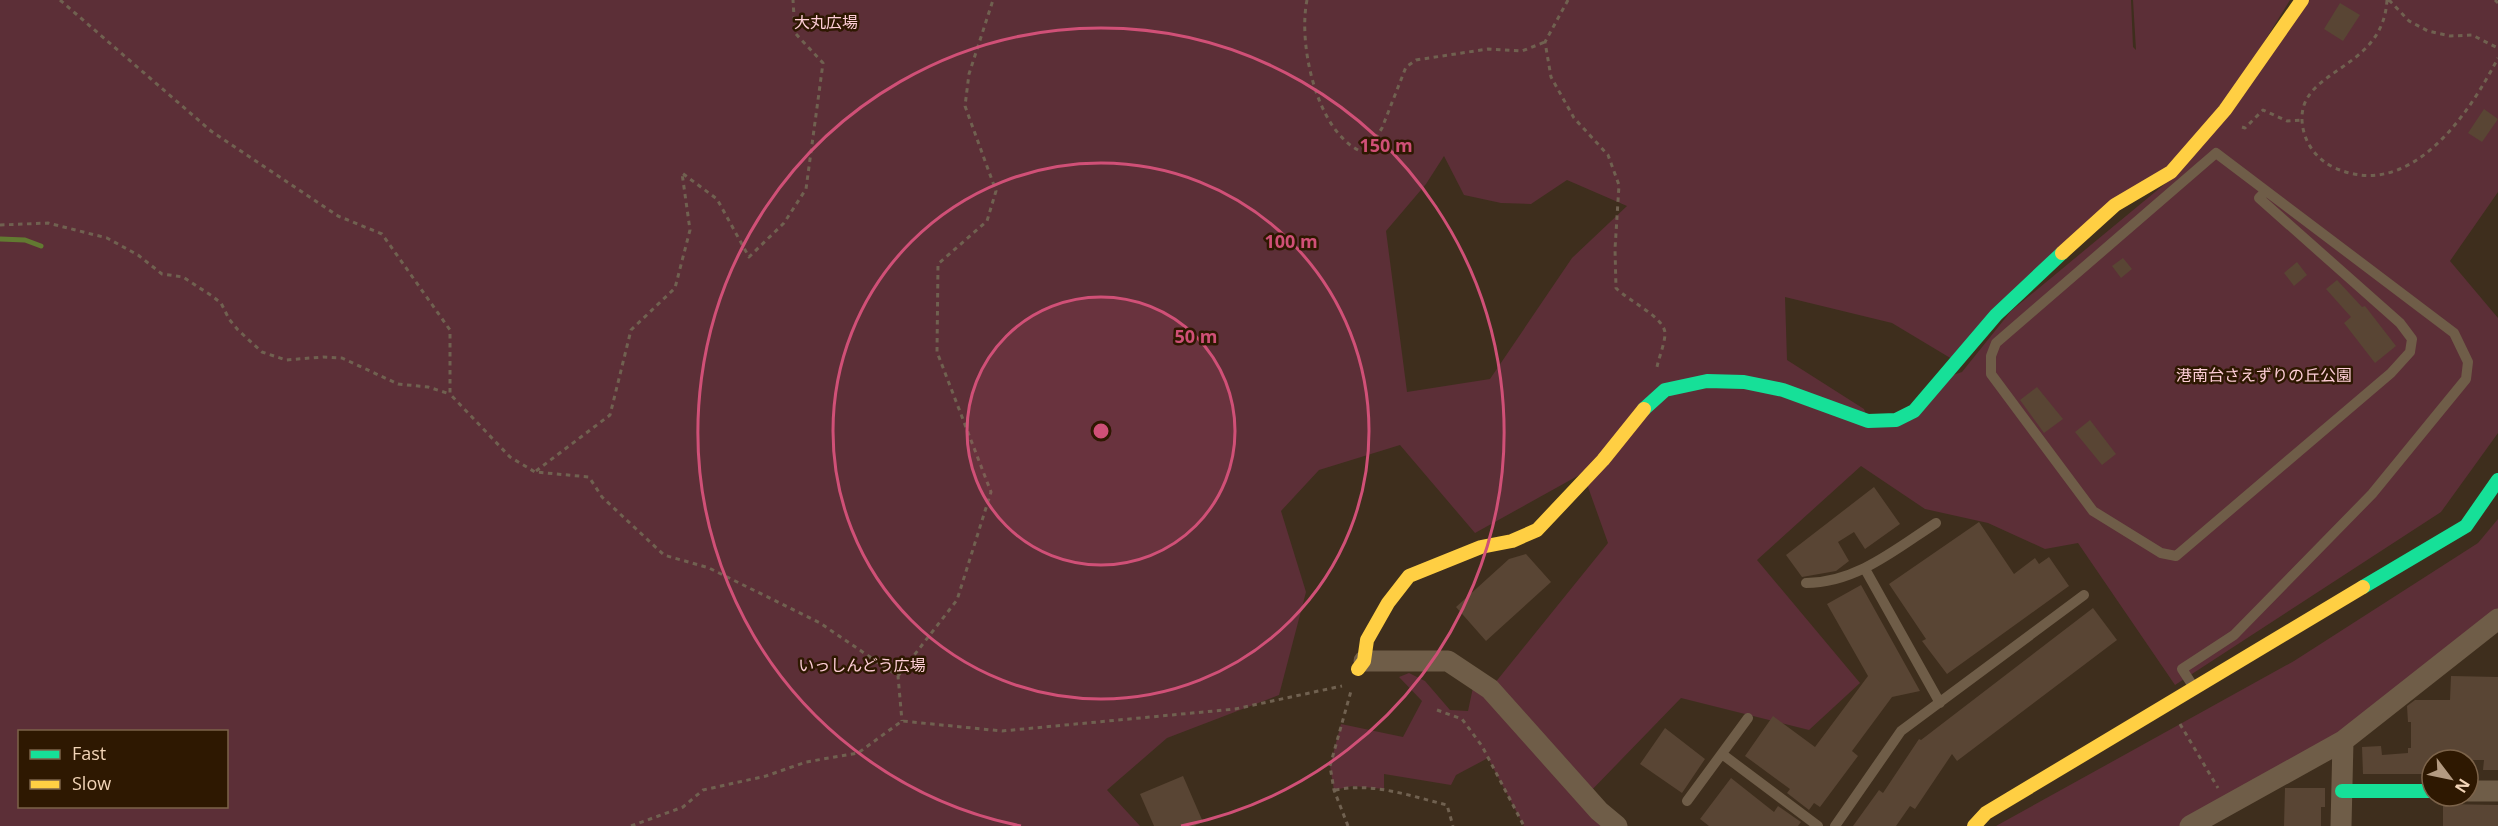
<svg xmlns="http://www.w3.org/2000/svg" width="2498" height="826" font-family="'Open Sans','Noto Sans JP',sans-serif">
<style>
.green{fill:#5c2f37;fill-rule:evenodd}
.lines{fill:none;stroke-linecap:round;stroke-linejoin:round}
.stream{stroke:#627a31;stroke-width:5}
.building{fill:#594534}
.path{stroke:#706150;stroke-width:3;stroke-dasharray:4.5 4.5;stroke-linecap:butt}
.lane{stroke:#6f5d48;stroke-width:10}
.street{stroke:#6f5d48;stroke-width:21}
.fast{stroke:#16e098;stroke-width:14}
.slow{stroke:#ffcf43;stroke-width:14}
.ring{fill:none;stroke:#d05077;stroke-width:3}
.labels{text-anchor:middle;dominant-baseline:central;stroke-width:5;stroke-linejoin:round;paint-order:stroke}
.park-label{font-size:16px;fill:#feced7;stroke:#2e1801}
.centre{fill:#d05077;stroke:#2e1801;stroke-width:3}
.ring-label{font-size:18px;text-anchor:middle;font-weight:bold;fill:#d05077;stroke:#2e1801;stroke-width:5;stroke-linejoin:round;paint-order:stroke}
</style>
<rect width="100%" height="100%" fill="#3e2e1d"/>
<path class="green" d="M0,0H2131L2133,47L2136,50L2133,0H2290L2216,120L2171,172L2115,205L1993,318L1957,362L1892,323L1785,297L1787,360L1864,409L1868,421L1896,419L1914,411L1944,378L1962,372L2011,311L2172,178L2213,130L2306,0H2498V192L2450,261L2498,318V433L2441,512L2175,685L2078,543L2045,549L1988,523L1925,509L1861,466L1757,560L1860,683L1809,730L1681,698L1586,796L1617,826H1524L1488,758L1456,775L1451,785L1384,774V789L1353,786L1334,790L1330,766L1341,724L1403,737L1422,701L1399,677L1409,673L1425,681L1450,710L1468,711L1475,678L1490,689L1608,543L1583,473L1475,533L1400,445L1319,470L1281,511L1306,592L1279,695L1167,738L1107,790L1140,826H0ZM1444,156L1464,195L1501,203L1531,204L1567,180L1627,206L1572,258L1490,379L1407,392L1386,231L1426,184ZM20,732H226V806H20Z
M2498,519V619L2343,741L2190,826H1996L2294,661L2478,543Z"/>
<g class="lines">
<path class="stream" d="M0,239L25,240L41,246"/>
</g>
<path class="building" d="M2340,3L2360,15L2343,41L2324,29Z
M2484,109L2498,119L2482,142L2468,133Z
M2123,258L2132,269L2121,278L2112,266Z
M2297,262L2307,275L2294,286L2284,273Z
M2337,280L2362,307L2365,306L2396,346L2375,363L2344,323L2351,317L2326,289Z
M2037,387L2063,419L2044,433L2020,400Z
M2090,420L2116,454L2102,465L2075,432Z
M1874,487L1900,524L1865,549L1854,532L1838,542L1849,561L1836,571L1802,577L1786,555Z
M1979,522L2014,574L2035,558L2039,564L2049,557L2069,586L1947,674L1922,641L1926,639L1889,584Z
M1526,554L1551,582L1486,641L1456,607L1509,559Z
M1861,585L1920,691L1892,697L1852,751L1858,756L1820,807L1814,803L1809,810L1787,793L1790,789L1745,756L1773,716L1815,747L1868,676L1827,604Z
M2093,608L2117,640L1957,761L1952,754L1915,809L1910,806L1896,826H1853L1879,790L1883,793L1919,739L1921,740Z
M2451,676L2498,677V770H2483L2484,760H2432V774H2363L2362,747L2381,746L2382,755L2408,753V748H2411V722H2408L2407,706L2415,700H2450Z
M1665,728L1705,759L1682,793L1640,764Z
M1183,776L1203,822L1194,826H1154L1140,794Z
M1731,778L1774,812L1778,806L1801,822L1798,826H1709L1700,819Z
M2285,788H2325V807H2321V826H2284Z
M2443,804L2498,805V826H2443Z"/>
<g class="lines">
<path class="path" d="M60,0L211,131L338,216L382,234L450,330V394L510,457L535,472L589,477L602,497L664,555L709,568L820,623L898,676L902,721
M1307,0C1298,44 1316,130 1360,151L1372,144L1382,128L1406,67L1416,60L1488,49L1522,51L1545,42
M1568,0L1545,42L1551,77L1574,118L1608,155L1619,185L1615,249L1616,288C1628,301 1667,318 1665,335C1664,346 1659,357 1657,367
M2387,0C2383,71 2300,68 2302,120C2303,141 2315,158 2333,167C2409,203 2468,116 2498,58
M2389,0L2409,21L2428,31L2450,36L2472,35L2498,48
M2495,0L2498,3
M2242,127L2245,128L2263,110L2287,121L2302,120
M0,225L48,223L107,238L138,255L162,274L183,277L212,296L221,303L229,319L238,330L262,352L286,360L323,357L342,358L398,384L428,387L450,394
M536,471L610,415L631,330L675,288L690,230L682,173L717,199L749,257L784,223L806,189L823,63L795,33L793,0
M898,676L957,600L991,492L937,352L938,264L987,221L996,191L965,106L969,74L993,0
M1437,710L1462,719L1482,746L1524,826
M2180,724L2218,788
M1335,790C1373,782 1410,796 1447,805L1453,826
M631,826L683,807L703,790L766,776L806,762L858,753L902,721L1002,731L1235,709L1342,686
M1348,826L1334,790L1330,766L1351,691"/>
<path class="lane" d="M1865,569L1940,703
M1806,583C1856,583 1896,549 1936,523
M2193,686L2182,669L2234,635L2372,494L2466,379L2468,362L2454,333L2216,153L1996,343L1991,356V374L2093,511L2161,553L2176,556L2391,373L2410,352L2412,339L2400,323L2259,198L2266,191
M1722,754L1818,826
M1687,801L1748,718
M1835,826L1901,731L2084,595"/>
<path class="street" d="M1364,661H1448L1490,689L1599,811L1617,826
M2343,741L2498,619
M2468,791H2498
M2190,826L2343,741L2341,826"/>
<path class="fast" d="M1644,409L1665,390L1707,381L1744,382L1783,390L1868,421L1896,420L1914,411L1996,315L2062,253
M2363,587L2466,526L2498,480
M2342,791H2432"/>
<path class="slow" d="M2062,253L2115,205L2171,172L2225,110L2302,0
M1358,669L1364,661L1367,640L1388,603L1409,576L1481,547L1512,541L1537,530L1603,460L1644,409
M1974,826L1986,813L2363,587"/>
</g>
<circle cx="1101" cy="431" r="134" fill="#d05077" fill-opacity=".12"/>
<g class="ring">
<circle cx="1101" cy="431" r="134"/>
<circle cx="1101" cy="431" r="268"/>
<path d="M1021 826A403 403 0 1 1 1181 826"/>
</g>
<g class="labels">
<g class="park-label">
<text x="826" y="22">大丸広場</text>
<text x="2264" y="375">港南台さえずりの丘公園</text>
<text x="862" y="665">いっしんどう広場</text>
</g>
</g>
<circle cx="1101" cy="431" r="9" class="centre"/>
<g class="ring-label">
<text x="1386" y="152">150 m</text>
<text x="1291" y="248">100 m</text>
<text x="1196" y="343">50 m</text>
</g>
<rect x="18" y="730" width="210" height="78" fill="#2e1801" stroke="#7c634a" stroke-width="1.5"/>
<rect x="30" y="750" width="30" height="9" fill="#16e098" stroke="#7c634a" stroke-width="1.5"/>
<text x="72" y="760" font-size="18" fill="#f2d4b7">Fast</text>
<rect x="30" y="780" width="30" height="9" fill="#ffcf43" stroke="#7c634a" stroke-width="1.5"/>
<text x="72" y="790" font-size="18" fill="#f2d4b7">Slow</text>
<g transform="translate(2450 778) rotate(122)"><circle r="28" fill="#2e1801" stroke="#7c634a" stroke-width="1.5"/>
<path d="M0-4.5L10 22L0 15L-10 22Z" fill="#b39a81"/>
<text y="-9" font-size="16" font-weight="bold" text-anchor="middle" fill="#f2d4b7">N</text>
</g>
</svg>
